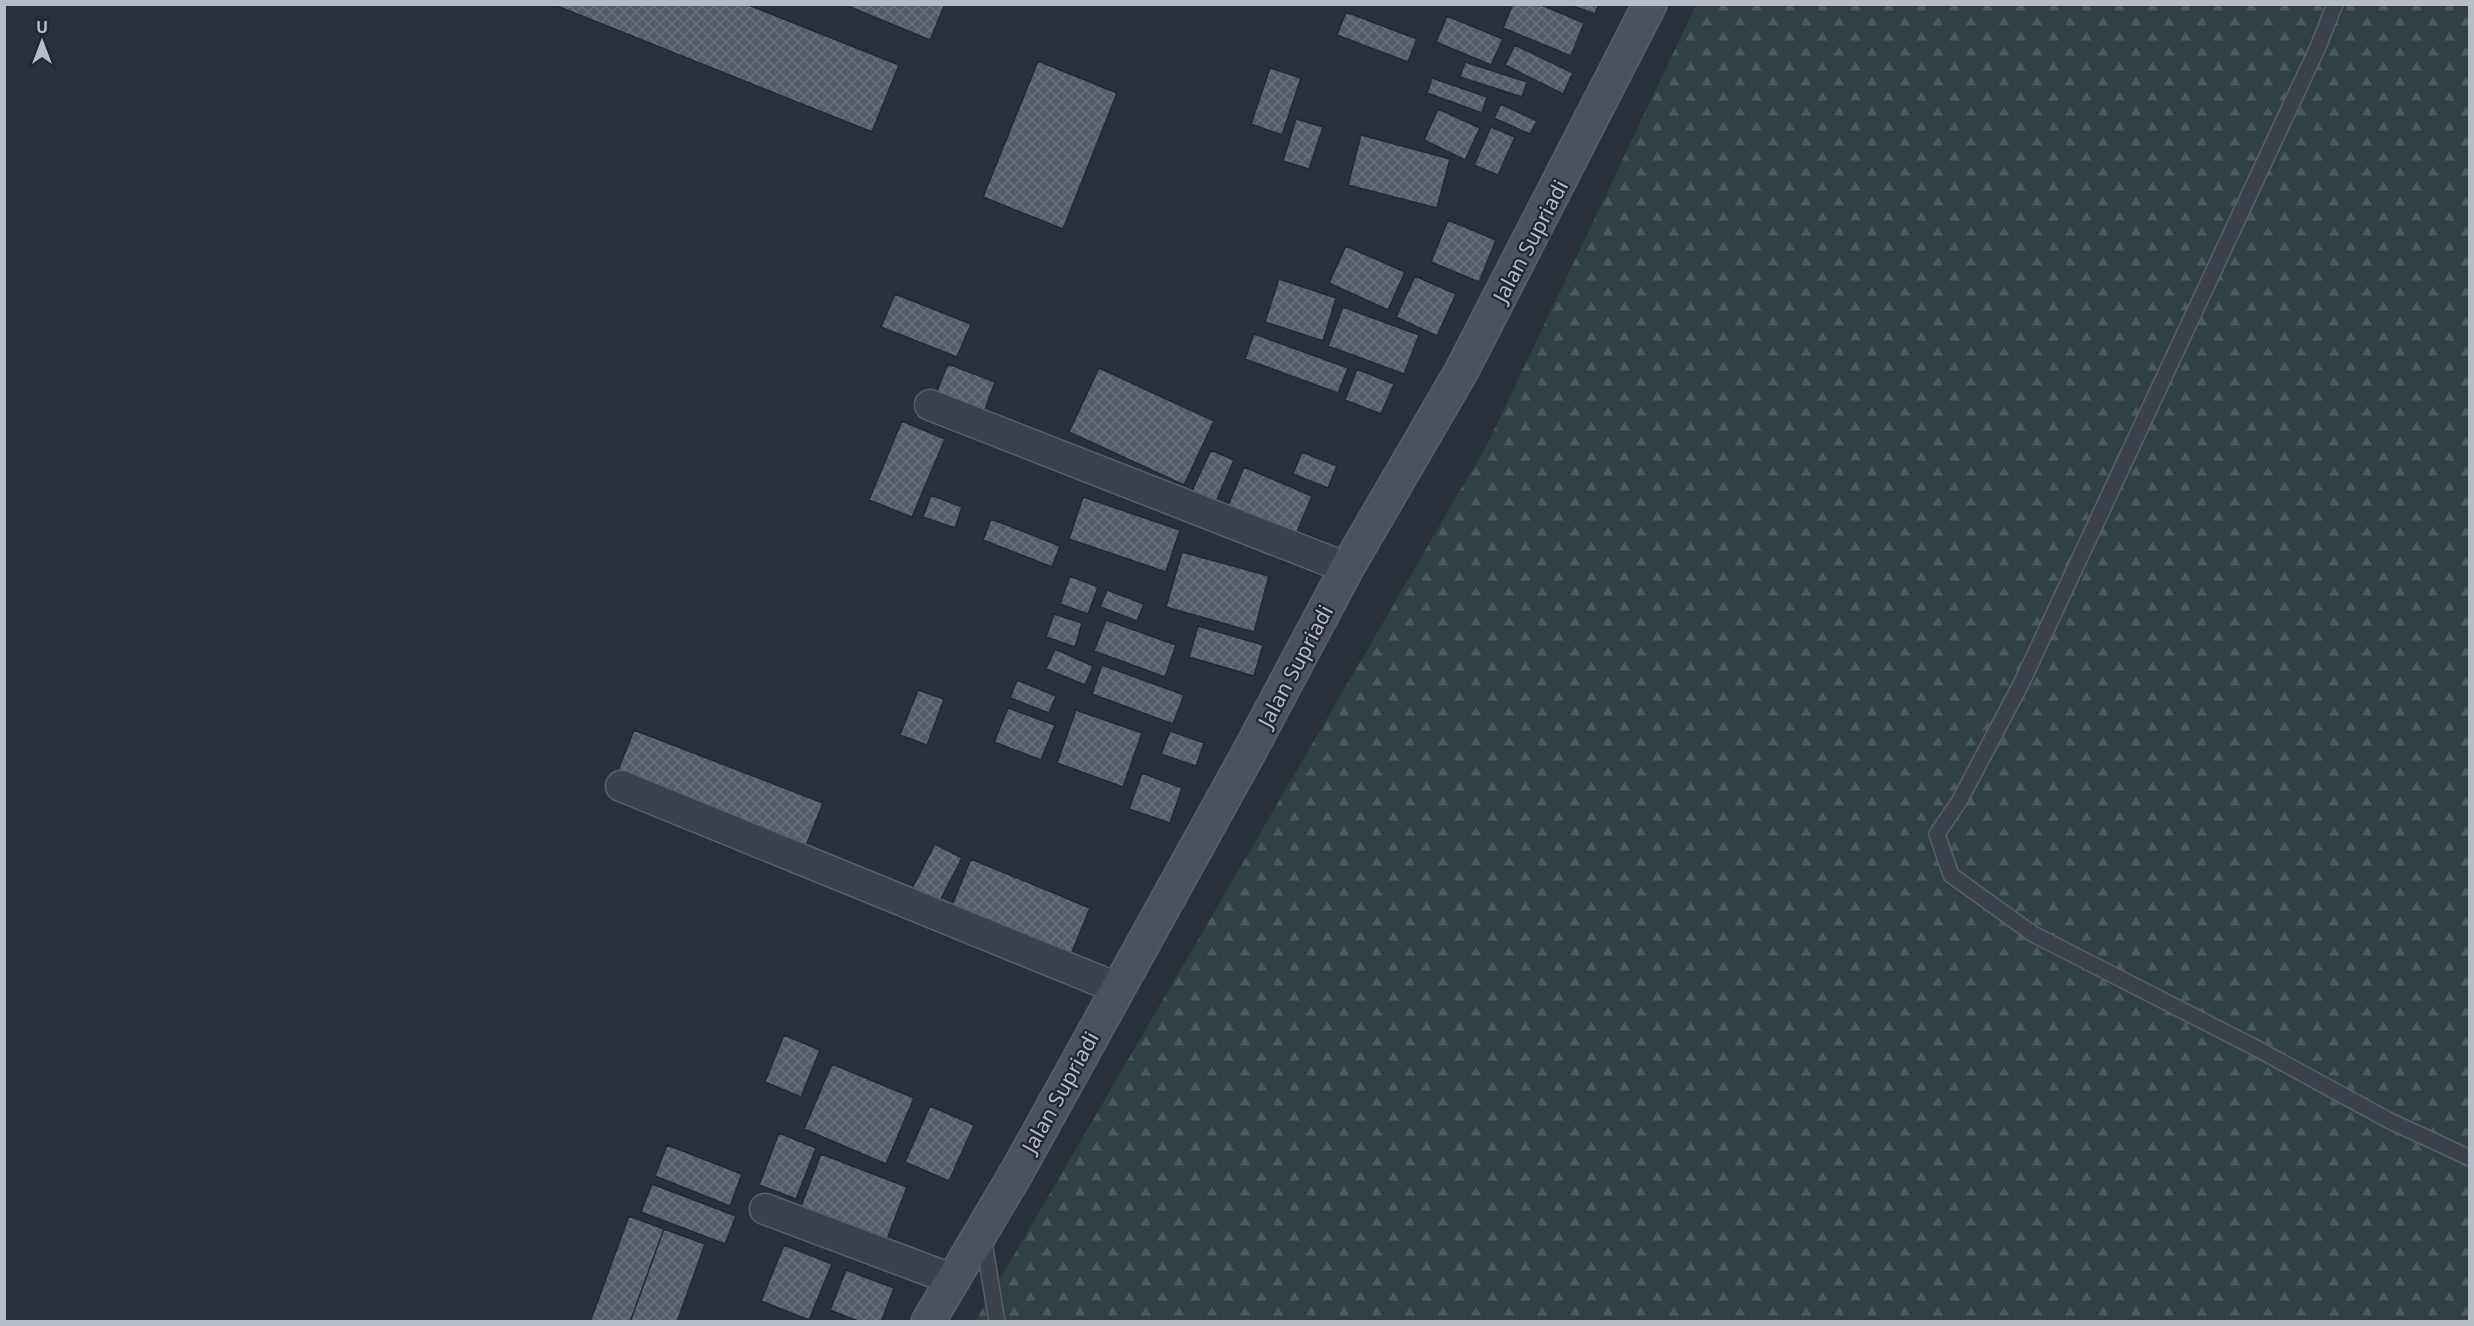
<svg xmlns="http://www.w3.org/2000/svg" width="2474" height="1326" font-family="'Noto Sans',sans-serif">
<style>
.forest{fill:url(#forest-firs)}
.building{fill:url(#building-cross-hatch);stroke:#222933;stroke-width:1.5}
.lines{fill:none;stroke-linecap:round;stroke-linejoin:round}
.service-casing{stroke:#59606a;stroke-width:18}
.minor-casing{stroke:#59606a;stroke-width:33}
.secondary-casing{stroke:#59606a;stroke-width:36}
.service{stroke:#3b424c;stroke-width:15}
.minor{stroke:#3b424c;stroke-width:30}
.secondary{stroke:#4a525e;stroke-width:33}
.labels{text-anchor:middle;dominant-baseline:central;stroke-width:4.5;stroke-linejoin:round;paint-order:stroke}
.street-label{font-size:21px;fill:#b7bdc7;stroke:#202731}
</style>
<defs>
<pattern id="forest-firs" width="22" height="20" patternUnits="userSpaceOnUse" patternTransform="scale(1.5)"><rect width="22" height="20" fill="#2f4142"/><path d="M5 1l3.5 6h-7zM16 11l3.5 6h-7z" fill="#4b5a5c"/></pattern>
<pattern id="building-cross-hatch" width="8" height="8" patternUnits="userSpaceOnUse" patternTransform="scale(1.5)"><rect width="8" height="8" fill="#535c69"/><path d="M0 0l8 8M0 8l8-8" fill="none" stroke="#6a717d"/></pattern>
</defs>
<rect width="100%" height="100%" fill="#28303b"/>
<path class="forest" d="M1696,5H2469V1321L975,1322L1489,441Z"/>
<path class="building" d="M552,4H746L899,65L872,132Z
M843,4H945L930,40Z
M1513,4H1539L1584,23L1571,56L1503,28Z
M1568,4H1599L1595,14Z
M1346,12L1417,39L1408,62L1337,35Z
M1447,16L1503,39L1491,65L1436,42Z
M1515,45L1573,73L1563,94L1505,65Z
M1038,61L1117,93L1063,229L983,197Z
M1465,62L1527,82L1522,97L1460,77Z
M1270,68L1301,78L1282,135L1251,124Z
M1432,78L1487,97L1482,113L1427,93Z
M1501,104L1537,121L1530,134L1494,118Z
M1438,109L1480,128L1465,160L1424,140Z
M1296,119L1323,127L1309,169L1283,161Z
M1491,127L1515,137L1498,175L1474,165Z
M1361,135L1450,159L1437,208L1348,185Z
M1448,220L1496,240L1479,282L1431,262Z
M1346,246L1405,272L1388,310L1329,283Z
M1415,276L1456,294L1437,336L1396,317Z
M1279,279L1336,298L1323,341L1265,322Z
M895,294L971,324L957,357L881,327Z
M1343,307L1419,335L1404,374L1328,346Z
M1254,334L1348,368L1338,393L1245,359Z
M948,364L995,382L983,415L935,396Z
M1099,368L1214,421L1184,485L1069,432Z
M1357,369L1394,384L1381,414L1345,400Z
M902,421L945,439L912,517L869,500Z
M1211,450L1234,460L1214,506L1190,495Z
M1302,452L1337,466L1328,488L1293,474Z
M1244,467L1312,496L1293,541L1225,513Z
M931,495L962,507L955,528L923,517Z
M1083,497L1180,530L1166,572L1069,539Z
M991,519L1060,546L1052,567L983,540Z
M1182,552L1269,576L1254,632L1166,607Z
M1070,576L1098,587L1088,614L1060,604Z
M1107,590L1144,604L1137,621L1100,607Z
M1054,614L1082,623L1075,647L1046,637Z
M1106,620L1176,645L1165,677L1094,651Z
M1198,626L1263,645L1254,676L1189,657Z
M1055,649L1093,666L1085,685L1046,669Z
M1102,665L1184,695L1173,724L1092,694Z
M1017,680L1056,696L1049,713L1010,698Z
M918,690L944,699L927,745L900,735Z
M1008,708L1055,725L1041,760L994,742Z
M1076,710L1142,733L1123,787L1057,763Z
M634,730L823,803L806,846L617,773Z
M1170,731L1204,743L1196,766L1161,754Z
M1142,773L1182,788L1170,823L1129,809Z
M935,844L962,858L934,912L907,898Z
M971,859L1090,908L1067,964L948,915Z
M784,1035L820,1050L801,1097L765,1082Z
M832,1064L914,1098L886,1164L804,1129Z
M930,1106L974,1125L949,1181L905,1162Z
M779,1133L816,1148L796,1199L759,1185Z
M667,1145L742,1174L730,1206L655,1176Z
M821,1154L907,1187L887,1239L801,1206Z
M652,1184L736,1216L725,1244L641,1212Z
M629,1216L664,1229L630,1322H590Z
M664,1229L705,1244L677,1322H630Z
M784,1245L832,1264L809,1320L761,1301Z
M846,1270L894,1288L881,1322H860L830,1310Z"/>
<g class="lines">
<g class="service-casing">
<path id="service" d="M2335,4L2318,47L2022,682L1960,800L1937,834L1951,875L2033,934L2254,1047L2390,1121L2470,1158
M983,1236L997,1322"/>
</g>
<g class="minor-casing">
<path id="minor" d="M930,405L1347,568
M621,786L1117,988
M765,1209L954,1280"/>
</g>
<g class="secondary-casing">
<path id="secondary" d="M928,1322L1018,1170L1248,754L1347,568L1462,370L1650,4"/>
</g>
<use href="#service" class="service"/>
<use href="#minor" class="minor"/>
<use href="#secondary" class="secondary"/>
</g>
<g class="labels">
<g class="street-label">
<text transform="translate(1530 241) rotate(-62)">Jalan Supriadi</text>
<text transform="translate(1295 666) rotate(-62)">Jalan Supriadi</text>
<text transform="translate(1060 1092) rotate(-61)">Jalan Supriadi</text>
</g>
</g>
<rect width="2474" height="1326" fill="none" stroke="#b7bdc7" stroke-width="12"/>
<g transform="translate(42 42)" stroke="#202731" stroke-width="4.5" paint-order="stroke">
<path d="M0-4.5L10 22L0 15L-10 22Z" fill="#b7bdc7"/>
<text y="-9" font-size="16" font-weight="bold" text-anchor="middle" fill="#b7bdc7">U</text>
</g>
</svg>
